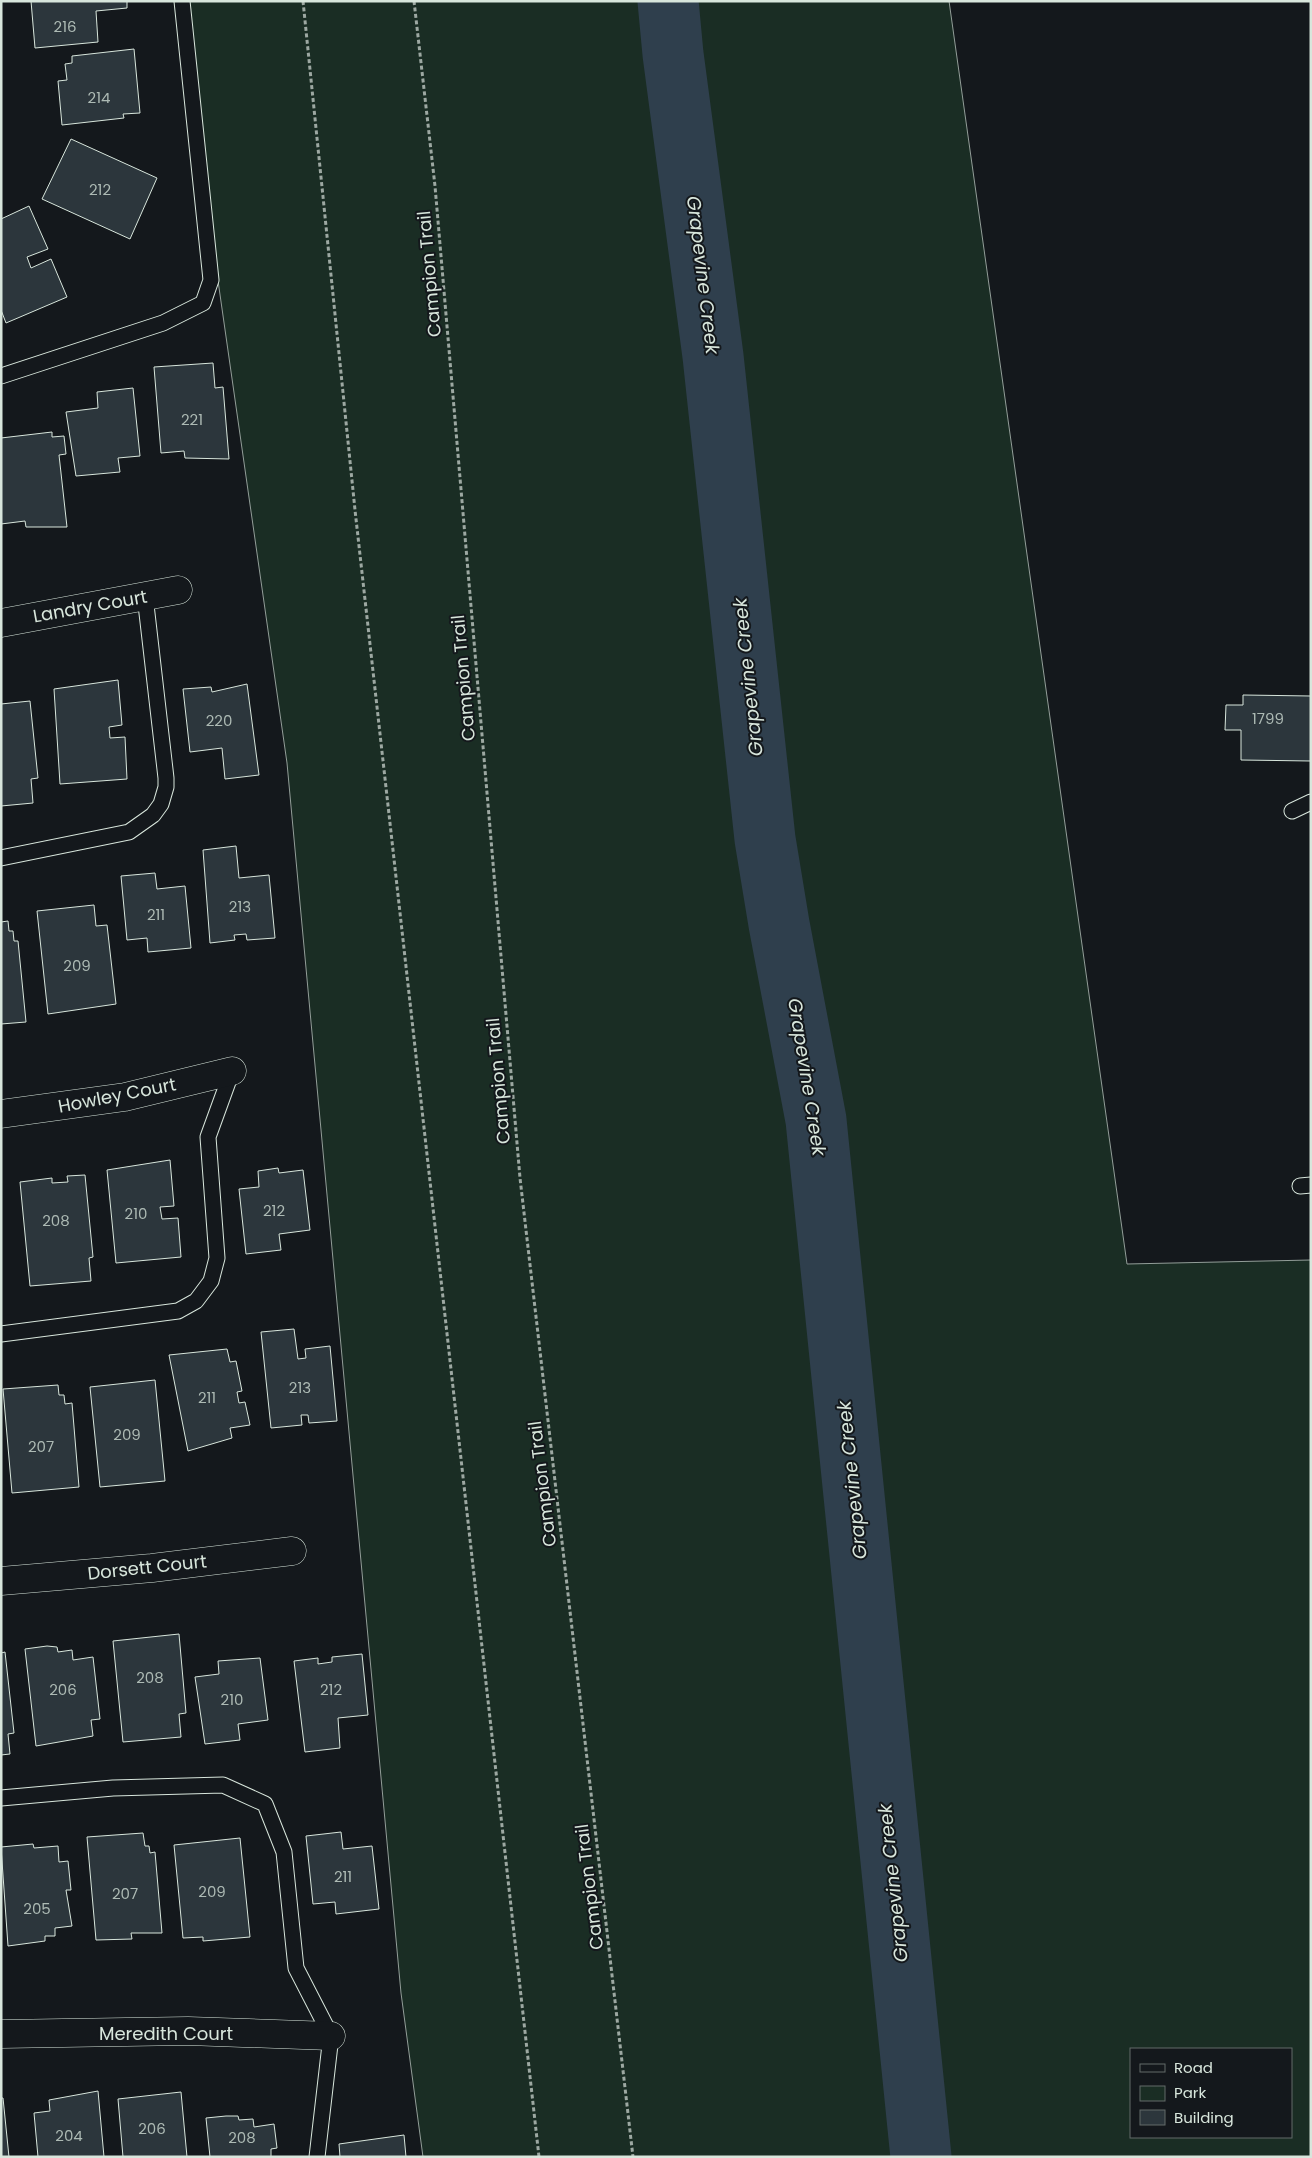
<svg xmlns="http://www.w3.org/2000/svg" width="1312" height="2158" font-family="Poppins,sans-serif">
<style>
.green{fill:#1a2d24;stroke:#939e99;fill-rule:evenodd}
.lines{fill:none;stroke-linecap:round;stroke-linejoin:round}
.river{stroke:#2f3f4d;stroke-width:61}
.building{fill:#2c363c;stroke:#d8e6dc}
.service-casing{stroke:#d8e6dc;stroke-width:17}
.minor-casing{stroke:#d8e6dc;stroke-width:29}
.path{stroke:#9da8a2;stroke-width:3;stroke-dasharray:4 2.5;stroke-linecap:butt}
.service{stroke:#14181c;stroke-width:15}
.minor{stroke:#14181c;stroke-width:28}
.labels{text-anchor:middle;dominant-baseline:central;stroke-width:4;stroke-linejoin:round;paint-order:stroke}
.number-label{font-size:15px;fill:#adbab4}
.street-label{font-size:18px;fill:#d8e6dc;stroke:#14181c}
.water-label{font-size:19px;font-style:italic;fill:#d8e6dc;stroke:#14181c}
</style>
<rect width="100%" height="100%" fill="#14181c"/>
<path class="green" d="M178,1H949L1127,1264L1311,1260V2157H423L401,1993L287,763ZM1131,2049H1291V2137H1131Z"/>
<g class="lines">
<path class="river" d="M668,1L673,54L713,356L765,839L779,924L816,1120L921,2157"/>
</g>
<path class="building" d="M31,1H127V8L96,11L98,42L35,48Z
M134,49L140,113L123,114L124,118L62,125L58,81L67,80L65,64L72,63V56Z
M71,139L157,178L130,239L42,199Z
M29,206L48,249L27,257L31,268L51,259L67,297L6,323L1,310V219Z
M213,363L215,388L223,387L229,459L185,458L184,451L161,453L154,367Z
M133,388L140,456L118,458L120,472L76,476L66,412L98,408L97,392Z
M52,432V437L64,436L66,454L59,455L67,527H26L25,521L1,524V438Z
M118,680L122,725L109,727L110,738L125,737L127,779L60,784L54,689Z
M247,684L259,775L225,779L222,748L190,752L183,689L211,687L212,692Z
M1243,695L1311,696V761L1241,760V730H1225L1226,705H1243Z
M30,701L38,778L31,779L33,803L1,806V704Z
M236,846L239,878L269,875L275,938L247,940L246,934L234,935L235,940L210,943L203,850Z
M155,873L157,889L185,886L191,948L148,952L147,938L127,940L121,876Z
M94,905L96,926L107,925L116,1004L48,1014L37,911Z
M8,921L9,931H13L14,941H18L26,1022L1,1024V922Z
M170,1160L174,1206L160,1207L162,1219L178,1218L181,1257L116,1263L107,1170Z
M278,1168L279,1173L303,1170L310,1230L279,1234L281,1250L246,1254L239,1189L259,1187L258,1171Z
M85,1175L93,1257L89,1258L91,1281L30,1286L20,1182L52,1178V1183L68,1182L67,1176Z
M294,1329L298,1359L306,1358L305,1349L330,1346L337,1421L309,1423L308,1415H301L302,1425L271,1428L261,1332Z
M227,1349L230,1362L236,1361L242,1391L237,1392L239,1403L245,1402L250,1425L230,1428L232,1438L188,1451L169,1355Z
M155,1380L165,1481L100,1487L90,1387Z
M58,1385L59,1395H64L65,1404L72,1403L79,1487L12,1493L3,1389Z
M179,1634L186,1713L179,1714L181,1737L123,1742L113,1641Z
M47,1646L57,1647L58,1652L72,1650L73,1660L93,1657L100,1719L91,1720L93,1736L36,1746L25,1649Z
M5,1652L14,1733L8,1734L10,1754L1,1755V1653Z
M362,1654L368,1715L338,1718L340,1748L305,1752L294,1661L318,1658V1664L332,1662V1657Z
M260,1658L268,1720L238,1724L240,1740L205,1744L195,1677L219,1674L218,1661Z
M341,1832L343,1849L372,1846L379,1909L336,1914L335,1902L313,1904L306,1836Z
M143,1833L145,1846H149L150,1853L155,1852L162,1933H131L132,1939L96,1940L87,1837Z
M240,1838L250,1937L203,1941V1937L183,1938L174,1845Z
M33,1844L34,1848L58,1846L59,1862L68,1861L71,1890H66L72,1926L55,1928V1936H45V1941L8,1946L1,1847Z
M98,2091L104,2157H38L34,2113L50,2111L49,2100Z
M181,2092L187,2157H123L118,2099Z
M1,2098H3L9,2157H1Z
M226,2116H238L239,2120L253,2119L254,2127L274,2124L277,2148L271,2149V2157H210L206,2118Z
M404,2135L406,2157H340L339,2144Z"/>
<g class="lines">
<g class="service-casing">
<path id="service" d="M1,376L163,323L203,303L211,280L182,1
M1292,811L1311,802
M1,858L129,832L153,815L161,804L166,787V778L145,596
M1300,1186L1311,1185
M1,1334L178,1311L196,1301L211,1281L217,1258L208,1137L232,1071
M1,1798L113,1788L223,1785L265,1804L284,1852L296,1968L331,2036L317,2157"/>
</g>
<g class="minor-casing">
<path id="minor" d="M1,623L178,590
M1,1114L125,1097L232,1071
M1,1581L152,1568L292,1551
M1,2034L188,2031L331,2036"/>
</g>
<path class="path" d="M303,1L355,510L539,2157
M414,1L435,186L520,1178L633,2157"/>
<use href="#service" class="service"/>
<use href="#minor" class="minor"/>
</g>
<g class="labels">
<g class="number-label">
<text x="65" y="26">216</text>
<text x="99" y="97">214</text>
<text x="100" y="189">212</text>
<text x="192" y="419">221</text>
<text x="1268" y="718">1799</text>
<text x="219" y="720">220</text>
<text x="240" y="906">213</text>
<text x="156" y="914">211</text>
<text x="77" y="965">209</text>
<text x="274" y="1210">212</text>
<text x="136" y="1213">210</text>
<text x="56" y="1220">208</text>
<text x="300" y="1387">213</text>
<text x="207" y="1397">211</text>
<text x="127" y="1434">209</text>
<text x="41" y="1446">207</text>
<text x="150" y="1677">208</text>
<text x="63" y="1689">206</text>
<text x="331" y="1689">212</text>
<text x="232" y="1699">210</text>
<text x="343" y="1876">211</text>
<text x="212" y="1891">209</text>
<text x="125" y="1893">207</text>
<text x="37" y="1908">205</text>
<text x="152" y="2128">206</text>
<text x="69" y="2135">204</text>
<text x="242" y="2137">208</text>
</g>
<g class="street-label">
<text transform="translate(429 274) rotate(-95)">Campion Trail</text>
<text transform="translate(90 606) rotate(-10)">Landry Court</text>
<text transform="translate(463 678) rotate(-95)">Campion Trail</text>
<text transform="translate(498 1081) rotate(-95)">Campion Trail</text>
<text transform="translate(117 1095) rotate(-11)">Howley Court</text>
<text transform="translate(542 1484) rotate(-97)">Campion Trail</text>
<text transform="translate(147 1567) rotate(-6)">Dorsett Court</text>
<text transform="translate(589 1887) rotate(-97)">Campion Trail</text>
<text x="166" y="2033">Meredith Court</text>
</g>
<g class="water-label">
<text transform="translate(703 275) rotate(83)">Grapevine Creek</text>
<text transform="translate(748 677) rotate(-96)">Grapevine Creek</text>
<text transform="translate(807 1077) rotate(81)">Grapevine Creek</text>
<text transform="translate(852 1480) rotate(-96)">Grapevine Creek</text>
<text transform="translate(893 1883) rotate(-96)">Grapevine Creek</text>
</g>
</g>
<rect width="1312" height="2158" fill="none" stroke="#d8e6dc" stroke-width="5"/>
<rect x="1130" y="2048" width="162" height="90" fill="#14181c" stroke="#626a69"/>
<rect x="1140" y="2064" width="25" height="8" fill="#14181c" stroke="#626a69"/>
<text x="1174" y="2073" font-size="15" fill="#d8e6dc">Road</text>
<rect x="1140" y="2086" width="25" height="15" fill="#1a2d24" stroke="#626a69"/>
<text x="1174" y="2098" font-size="15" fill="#d8e6dc">Park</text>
<rect x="1140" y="2110" width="25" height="15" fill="#2c363c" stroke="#626a69"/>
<text x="1174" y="2123" font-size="15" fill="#d8e6dc">Building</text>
</svg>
